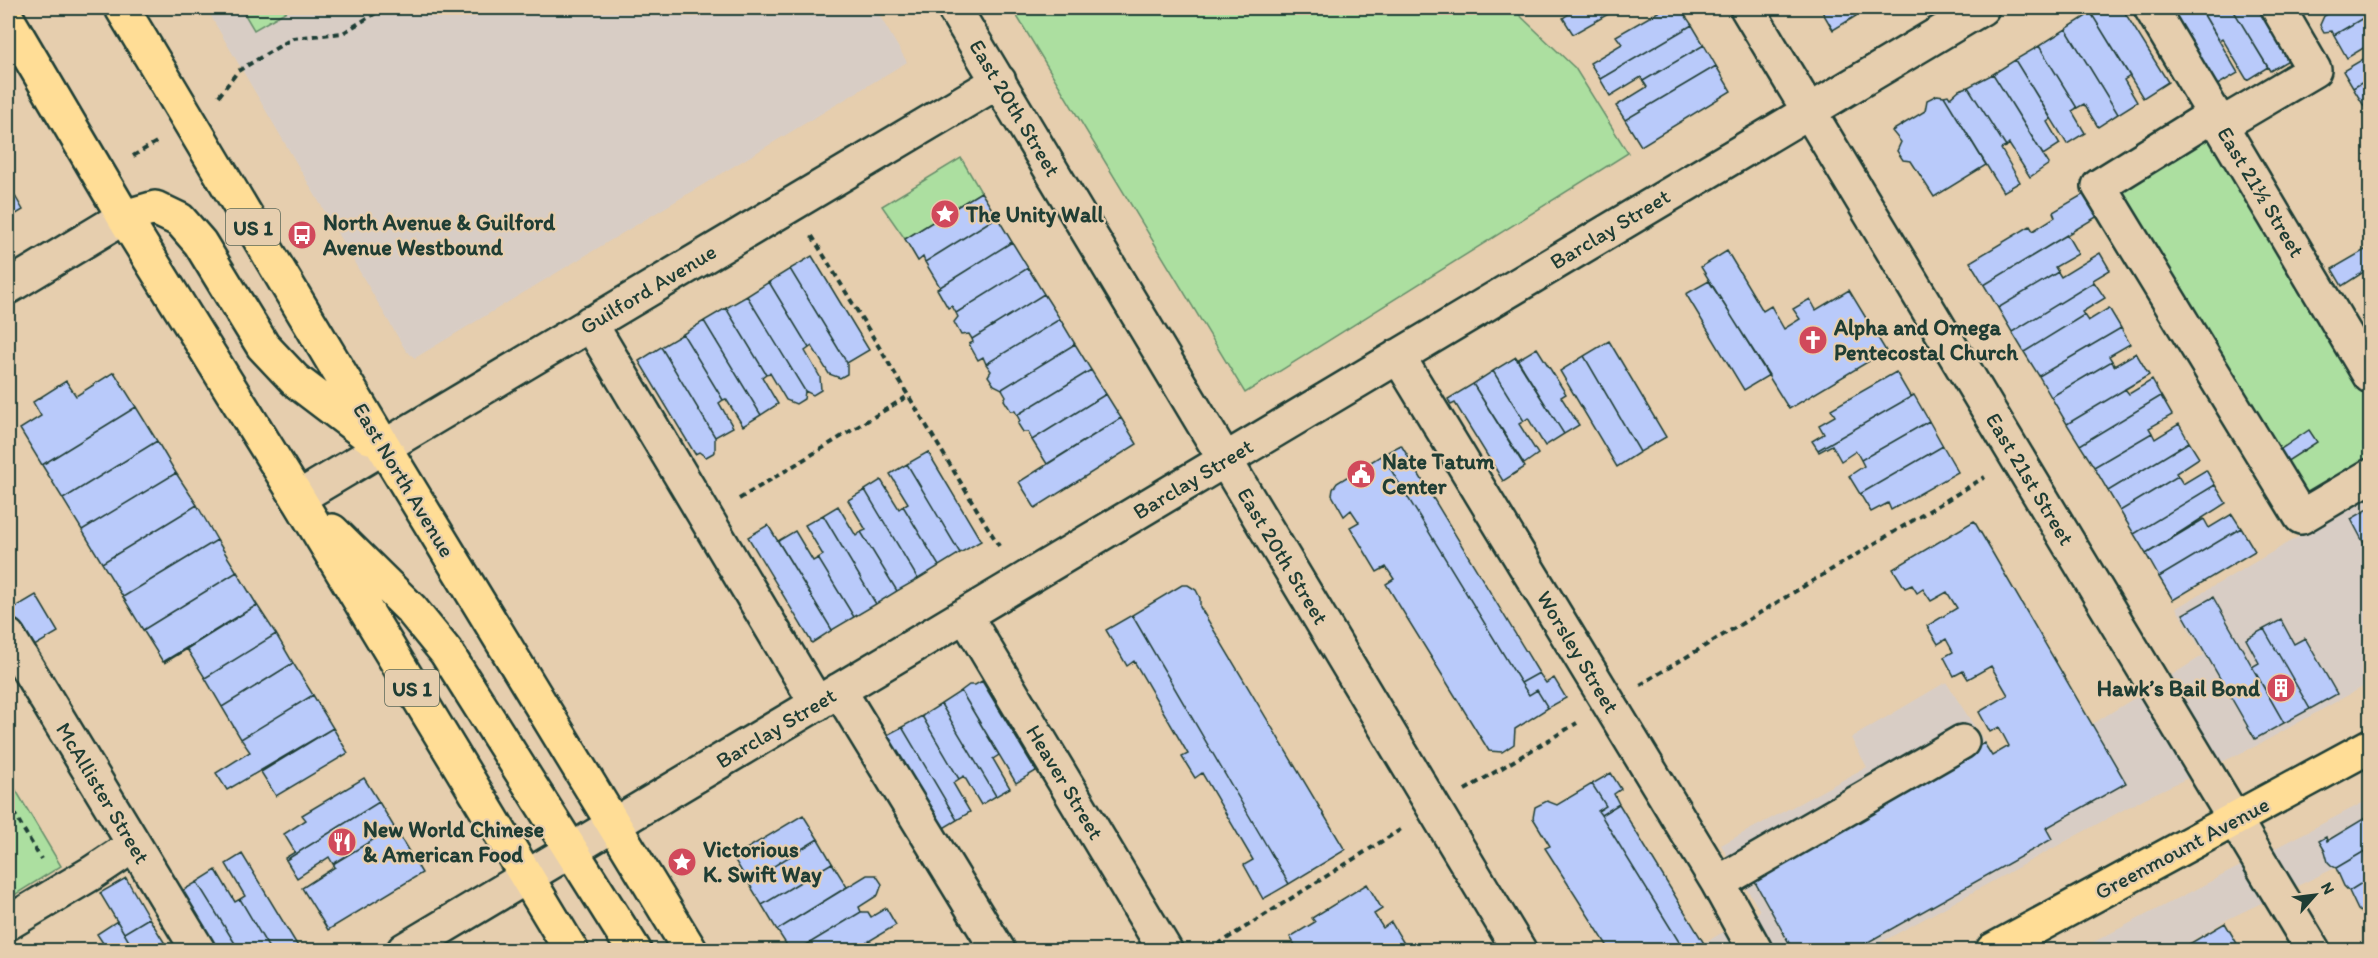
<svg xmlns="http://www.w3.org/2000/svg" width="2378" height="958" font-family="Itim,sans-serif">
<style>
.built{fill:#d8cdc5}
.green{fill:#acdfa0;stroke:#668e6a;stroke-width:1.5}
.building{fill:#b9cafa;stroke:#1f3d34;stroke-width:1.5}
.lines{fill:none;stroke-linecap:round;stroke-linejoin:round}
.minor-casing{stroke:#1f3d34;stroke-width:38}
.major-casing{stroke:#1f3d34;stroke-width:38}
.path{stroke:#1f3d34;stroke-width:4;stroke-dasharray:6 4.5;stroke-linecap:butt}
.minor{stroke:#e6ceae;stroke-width:33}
.major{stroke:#ffdd96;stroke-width:33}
.labels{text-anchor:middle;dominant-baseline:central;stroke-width:4.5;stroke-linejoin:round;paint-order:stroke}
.shield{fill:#e6ceae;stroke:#5b6859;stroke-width:1.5}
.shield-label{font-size:21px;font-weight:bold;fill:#1f3d34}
.street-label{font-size:22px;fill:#1f3d34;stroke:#e6ceae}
.poi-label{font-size:22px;font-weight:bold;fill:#1f3d34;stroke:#e6ceae;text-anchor:start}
</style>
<rect width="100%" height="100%" fill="#e6ceae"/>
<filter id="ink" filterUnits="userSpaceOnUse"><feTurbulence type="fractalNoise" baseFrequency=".0167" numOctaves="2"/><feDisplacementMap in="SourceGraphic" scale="12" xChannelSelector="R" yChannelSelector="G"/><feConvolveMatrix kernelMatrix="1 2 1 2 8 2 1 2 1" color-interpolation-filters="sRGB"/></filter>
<g filter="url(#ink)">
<path class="built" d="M206,8H875L907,62L415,358L406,351Z
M2370,483V683L2256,746L2145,798L1867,950H1692L1760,911L1721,845L1867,767L1851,738L1946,682L2007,777L2204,655L2176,608L2315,527Z
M2370,799V847L2335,868L2230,918L2177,950H2078Z"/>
<path class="green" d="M241,8H292L254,30Z
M1012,8H1512L1575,68L1628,153L1245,393Z
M2206,126L2370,404V465L2308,507L2117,182Z
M961,158L981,192L905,239L882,206Z
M8,777L61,866L8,899Z"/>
<path class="building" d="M1578,8H1619L1573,34L1563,18Z
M1665,8H1680L1692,25L1600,79L1590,63L1622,44L1616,36Z
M1820,8H1851L1856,16L1833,30Z
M2100,8H2122L2168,82L2143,98L2091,13Z
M2167,8H2200L2238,73L2214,87Z
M2200,8H2232L2268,67L2247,80L2222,38L2219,40Z
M2232,8H2262L2292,58L2270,71Z
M2338,8H2370V14L2334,35L2332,31L2324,32L2320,25L2324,16Z
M2091,13L2130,76L2124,80L2137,102L2118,114L2066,29Z
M2370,14V44L2347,58L2334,35Z
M1692,25L1704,45L1643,81L1641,77L1610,96L1600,79Z
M2066,29L2118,114L2098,127L2084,104L2077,108L2039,46Z
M1704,45L1716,66L1625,120L1616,106L1647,87L1643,81Z
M2039,46L2077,108L2072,111L2085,133L2067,144L2015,60Z
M2370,55V78L2353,88L2343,71Z
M2015,60L2051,119L2047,122L2060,144L2043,155L1993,74Z
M1716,66L1731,91L1641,146L1625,120Z
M1993,74L2049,164L2030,177L2009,144L2006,147L1968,87Z
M2370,78V109L2367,111L2353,88Z
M1968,87L2006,147L2001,149L2020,182L2003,192L1944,96L1948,95L1950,98L1959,90Z
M1937,95L1944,96L1986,165L1934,197L1911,161L1903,160L1897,151L1901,142L1892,131L1925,111L1927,100Z
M8,184L23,210L8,219Z
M2089,191L2103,213L1984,285L1970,262L2030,226L2033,231L2055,217L2053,212Z
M981,192L997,217L925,262L923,257L918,261L905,239Z
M997,217L1012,242L940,287L925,262Z
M2067,235L2078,254L2055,267L2058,272L1998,308L1984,285Z
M1012,242L1028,268L956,313L952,306L948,308L937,289Z
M2370,247V268L2342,286L2332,269Z
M1727,251L1763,311L1771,306L1784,329L1800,319L1793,309L1810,299L1816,310L1849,290L1886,351L1789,409L1701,267Z
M2100,253L2110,270L2093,280L2094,282L2012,332L1998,308L2058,272L2061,277Z
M812,256L869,350L847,363L790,269Z
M1028,268L1044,294L972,339L969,334L961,335L954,322L958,317L956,313Z
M790,269L847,363V374L840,378L829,374L812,346L809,348L769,282Z
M1709,281L1769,375L1744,390L1686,294Z
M769,282L809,348L805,351L820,377L821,390L813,395L805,391L747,296Z
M2094,282L2105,298L2082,312L2084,315L2024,352L2012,332Z
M1044,294L1060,319L986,364L983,357L978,360L969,344L973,342L972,339Z
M747,296L805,391L804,399L796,404L786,400L770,373L766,374L726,308Z
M726,308L766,374L762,377L778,404L761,415L704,321Z
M2109,308L2121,328L2039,376L2024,352L2084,315L2088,321Z
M1060,319L1075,344L1002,389L994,385L988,376L991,371L986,364Z
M704,321L761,415L743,426L726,399L723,400L683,334Z
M2121,328L2130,344L2109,356L2112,361L2051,397L2039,376Z
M683,334L723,400L719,403L733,427L715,437L661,347Z
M1609,341L1666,437L1640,452L1584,356Z
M1075,344L1091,370L1017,415L1015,411H1011L1004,400L1006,396L1002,389Z
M661,347L715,437V452L706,457L699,452L695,454L639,361Z
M1537,348L1566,394L1561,397L1579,425L1564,434L1517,360Z
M2136,353L2149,375L2067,424L2051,397L2112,361L2114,366Z
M1584,356L1640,452L1617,467L1560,371Z
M1516,357L1564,434L1545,446L1528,418L1524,421L1493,371Z
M1091,370L1106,394L1032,440L1028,432H1023L1018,424L1020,421L1017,415Z
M1493,371L1524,421L1519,424L1538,454L1524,464L1473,384Z
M114,372L136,407L42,465L20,429L41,416L33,402L66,381L76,396Z
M1896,372L1910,396L1914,395L1818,450L1812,441L1824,434L1819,425L1835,416L1831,409Z
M2149,375L2125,389L2129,394L2152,380L2161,396L2080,445L2067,424Z
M1473,384L1525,467L1503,481L1455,403L1451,405L1448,399Z
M1106,394L1121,418L1047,464L1032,440Z
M1914,395L1929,421L1861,460L1856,451L1841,461L1832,445L1819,452L1818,450Z
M2161,396L2172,415L2149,428L2152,433L2094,467L2080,445Z
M136,407L157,441L63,499L42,465Z
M1121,418L1137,444L1035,508L1019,482Z
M1929,421L1943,446L1860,494L1849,476L1864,466L1861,460Z
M2179,424L2189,442L2108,491L2094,467L2152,433L2155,439Z
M2309,430L2317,442L2286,462L2278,451Z
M157,441L176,473L82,530L63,499Z
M2189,442L2199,458L2176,473L2178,476L2120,511L2108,491Z
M1401,445L1539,673L1521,683L1382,455Z
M1943,446L1958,472L1891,510L1888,503L1871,512L1860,494Z
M928,452L981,541L960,553L907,464Z
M1382,455L1521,683L1529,695L1537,690L1548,708L1515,729L1514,744L1502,752L1489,751L1386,584L1394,579L1386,567L1377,572L1350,527L1359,522L1351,510L1344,516L1332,495L1333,489L1337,483Z
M907,464L960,553L939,566L903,506L908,503L890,474Z
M2206,470L2215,485L2134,534L2120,511L2178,476L2183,484Z
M176,473L197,505L102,563L82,530Z
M881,480L899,509L903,506L939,566L918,579L865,490Z
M2215,485L2226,503L2146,554L2134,534Z
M865,490L918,579L897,591L861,532L866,530L848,500Z
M197,505L217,540L123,597L102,563Z
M838,506L856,536L861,532L897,591L876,604L823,515Z
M2370,508V555L2351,519Z
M2232,514L2241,528L2159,577L2146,554L2204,519L2209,528Z
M823,515L876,604L854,617L818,558L823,555L805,525Z
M1974,521L2126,783L2046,828L2052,839L1854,950H1793L1751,875L1984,743L1992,756L2009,746L1999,727L1990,732L1979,712L2008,695L1991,666L1968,679L1963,671L1954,676L1944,657L1953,652L1946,639L1938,644L1927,626L1957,608L1947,592L1931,601L1923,589L1917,593L1912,585L1905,588L1893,569Z
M768,525L832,630L812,643L748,537Z
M2241,528L2255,551L2173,600L2159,577Z
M795,531L813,561L818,558L854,617L832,630L778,541Z
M217,540L237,572L143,630L123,597Z
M237,572L257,605L163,662L143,630Z
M1182,585H1188L1196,590L1200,598V607L1345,850L1289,884L1132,615Z
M36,595L58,632L31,648L9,611Z
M2213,597L2284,723L2255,739L2183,614Z
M257,605L276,634L205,678L187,649L164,663Z
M1132,615L1289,884L1263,899L1244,865L1253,860L1202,773L1195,778L1182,757L1188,754L1134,661L1127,666L1106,630Z
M2281,620L2294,644L2305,638L2337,694L2310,709L2264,629Z
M2264,629L2310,709L2284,723L2252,667L2259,663L2246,639Z
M276,634L293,663L222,707L205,678Z
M293,663L313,695L241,739L222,707Z
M1539,673L1546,683L1554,678L1566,698L1548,708L1537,690L1529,695L1521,683Z
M982,681L1036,771L1016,783L961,691L969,685H975Z
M961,691L999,755L993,759L1010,788L996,796L941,704Z
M313,695L333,728L227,790L216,773L250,752L241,739Z
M941,704L996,796L981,805L964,776L959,779L922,716Z
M922,716L959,779L953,783L970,812L957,820L902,727Z
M902,727L957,820L937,832L885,736Z
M333,728L348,753L276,796L261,772Z
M1611,773L1621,789L1614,794L1619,804L1601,815L1598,811L1606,806L1592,784Z
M364,778L379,802L286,860L285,858L295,852L284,834L306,820L302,815Z
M1592,784L1606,806L1598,811L1601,815L1684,950H1610L1545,848L1550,846L1533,818L1535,807L1547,801L1557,805Z
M379,802L394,827L333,864L329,857L297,878L286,860Z
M1619,804L1705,945L1697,950H1684L1601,815Z
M803,815L818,839L748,882L733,857Z
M2370,815V848L2336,868L2332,866L2328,862L2325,851L2319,841L2326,837L2327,841Z
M394,827L422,873L328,930L302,888L335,867L333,864Z
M818,839L832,863L762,905L748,882Z
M2370,848V878L2349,891L2344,886L2336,868Z
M242,854L299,948L295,950H270L240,899L245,896L226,864Z
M832,863L847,887L777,930L762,905Z
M216,870L235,902L240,899L270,950H239L197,882Z
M867,875H876L882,884L878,895L859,907L861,912L798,950H790L777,930Z
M126,878L149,918L124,933L100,893Z
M2370,878V910L2363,914L2358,910L2349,891Z
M197,882L239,950H211L177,894Z
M1367,884L1382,909L1374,914L1383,928L1391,922L1408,950H1298L1290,937L1315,922L1312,918Z
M886,908L896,925L854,950H798L861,912H868L871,917Z
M149,918L169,950H134L124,933Z
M117,921L124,933L134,950H102L101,948L105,946L97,934Z
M2225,923L2239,947L2233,950H2179Z"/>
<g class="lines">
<g class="minor-casing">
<path id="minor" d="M954,8L1519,950
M1747,8L2313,950
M2151,8L2370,376
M2215,114L2099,186L2301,517L2370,476
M2221,125L2314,70L2278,8
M8,287L124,217
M590,323L817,704
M1398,356L1718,883L1755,950
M298,498L999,81
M965,615L1165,950
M8,636L198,950
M839,690L998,950
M1718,883L1962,742
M8,923L92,873L134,845
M404,950L1982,8"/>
</g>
<g class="major-casing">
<path id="major" d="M122,8L384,447L690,950
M8,20L124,217L298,498L571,950
M124,217L155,208L180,220L200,243L263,346L295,380L370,437
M332,531L411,609L446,652L634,950
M1993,950L2370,746"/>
</g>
<path class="path" d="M219,96L238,71L293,38L343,33L384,8
M133,156L158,141
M812,236L999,546
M739,499L908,396
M1640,685L1985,477
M1465,790L1577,723
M8,803L41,859
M1209,950L1403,828"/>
<use href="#minor" class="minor"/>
<use href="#major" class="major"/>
</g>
</g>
<defs>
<g id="sight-disc" transform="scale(1.5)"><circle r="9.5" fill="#d1495b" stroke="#e6ceae"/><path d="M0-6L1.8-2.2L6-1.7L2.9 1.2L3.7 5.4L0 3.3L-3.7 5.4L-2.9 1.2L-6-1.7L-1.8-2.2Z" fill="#fff"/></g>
<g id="bus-disc" transform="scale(1.5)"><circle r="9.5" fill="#d1495b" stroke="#e6ceae"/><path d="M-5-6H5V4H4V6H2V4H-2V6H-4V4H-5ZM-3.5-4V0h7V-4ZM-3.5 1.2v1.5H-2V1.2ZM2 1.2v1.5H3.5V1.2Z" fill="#fff"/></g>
<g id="church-disc" transform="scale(1.5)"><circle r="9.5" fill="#d1495b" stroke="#e6ceae"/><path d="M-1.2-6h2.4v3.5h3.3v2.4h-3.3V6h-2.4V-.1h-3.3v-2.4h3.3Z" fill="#fff"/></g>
<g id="civic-disc" transform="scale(1.5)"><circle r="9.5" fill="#d1495b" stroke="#e6ceae"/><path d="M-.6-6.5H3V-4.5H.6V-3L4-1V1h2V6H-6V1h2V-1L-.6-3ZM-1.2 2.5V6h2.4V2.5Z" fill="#fff"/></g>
<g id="building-disc" transform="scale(1.5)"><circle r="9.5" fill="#d1495b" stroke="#e6ceae"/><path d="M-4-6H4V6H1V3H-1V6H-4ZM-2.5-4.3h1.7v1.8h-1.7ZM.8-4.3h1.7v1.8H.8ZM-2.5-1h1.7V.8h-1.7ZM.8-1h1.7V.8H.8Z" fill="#fff"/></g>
<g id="restaurant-disc" transform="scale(1.5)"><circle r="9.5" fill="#d1495b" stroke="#e6ceae"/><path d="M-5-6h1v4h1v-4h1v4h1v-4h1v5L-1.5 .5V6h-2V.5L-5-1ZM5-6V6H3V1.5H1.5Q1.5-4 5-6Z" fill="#fff"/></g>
</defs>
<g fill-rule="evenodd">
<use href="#sight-disc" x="945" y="214"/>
<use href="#bus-disc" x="302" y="235"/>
<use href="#church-disc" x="1813" y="340"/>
<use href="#civic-disc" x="1361" y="474"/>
<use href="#building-disc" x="2281" y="688"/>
<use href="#restaurant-disc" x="342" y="842"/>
<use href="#sight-disc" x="682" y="862"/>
</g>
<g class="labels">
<g class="shield">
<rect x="226" y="209" width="54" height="36" rx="4.5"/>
<rect x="385" y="670" width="54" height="36" rx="4.5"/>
</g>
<g class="shield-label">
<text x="253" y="227">US 1</text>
<text x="412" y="688">US 1</text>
</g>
<g class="street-label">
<text transform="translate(1015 108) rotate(59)">East 20th Street</text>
<text transform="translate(2261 192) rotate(59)">East 21½ Street</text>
<text transform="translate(1610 229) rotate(-31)">Barclay Street</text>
<text transform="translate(648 289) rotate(-31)">Guilford Avenue</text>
<text transform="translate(1193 479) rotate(-31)">Barclay Street</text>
<text transform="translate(2030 479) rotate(59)">East 21st Street</text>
<text transform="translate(404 480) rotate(59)">East North Avenue</text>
<text transform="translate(1283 556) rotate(59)">East 20th Street</text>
<text transform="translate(1578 652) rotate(59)">Worsley Street</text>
<text transform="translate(776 728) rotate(-31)">Barclay Street</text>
<text transform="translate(1065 782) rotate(59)">Heaver Street</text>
<text transform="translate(103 793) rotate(59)">McAllister Street</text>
<text transform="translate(2182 848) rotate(-28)">Greenmount Avenue</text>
</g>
<g class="poi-label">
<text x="966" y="214">The Unity Wall</text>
<text x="323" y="222">North Avenue &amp; Guilford<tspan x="323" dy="25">Avenue Westbound</tspan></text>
<text x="1834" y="327">Alpha and Omega<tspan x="1834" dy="25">Pentecostal Church</tspan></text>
<text x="1382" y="461">Nate Tatum<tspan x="1382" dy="25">Center</tspan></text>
<text x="2260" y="688" text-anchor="end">Hawk’s Bail Bond</text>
<text x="363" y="829">New World Chinese<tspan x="363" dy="25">&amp; American Food</tspan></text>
<text x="703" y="849">Victorious<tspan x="703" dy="25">K. Swift Way</tspan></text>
</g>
</g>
<rect width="2378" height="958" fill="none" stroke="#e6ceae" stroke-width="30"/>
<rect x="15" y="15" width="2348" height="928" fill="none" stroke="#1f3d34" stroke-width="2" filter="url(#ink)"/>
<g transform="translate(2315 895) rotate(62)" stroke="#e6ceae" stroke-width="4.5" paint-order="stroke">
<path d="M0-4.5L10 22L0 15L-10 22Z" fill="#1f3d34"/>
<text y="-9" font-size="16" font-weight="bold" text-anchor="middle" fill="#1f3d34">N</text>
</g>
</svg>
